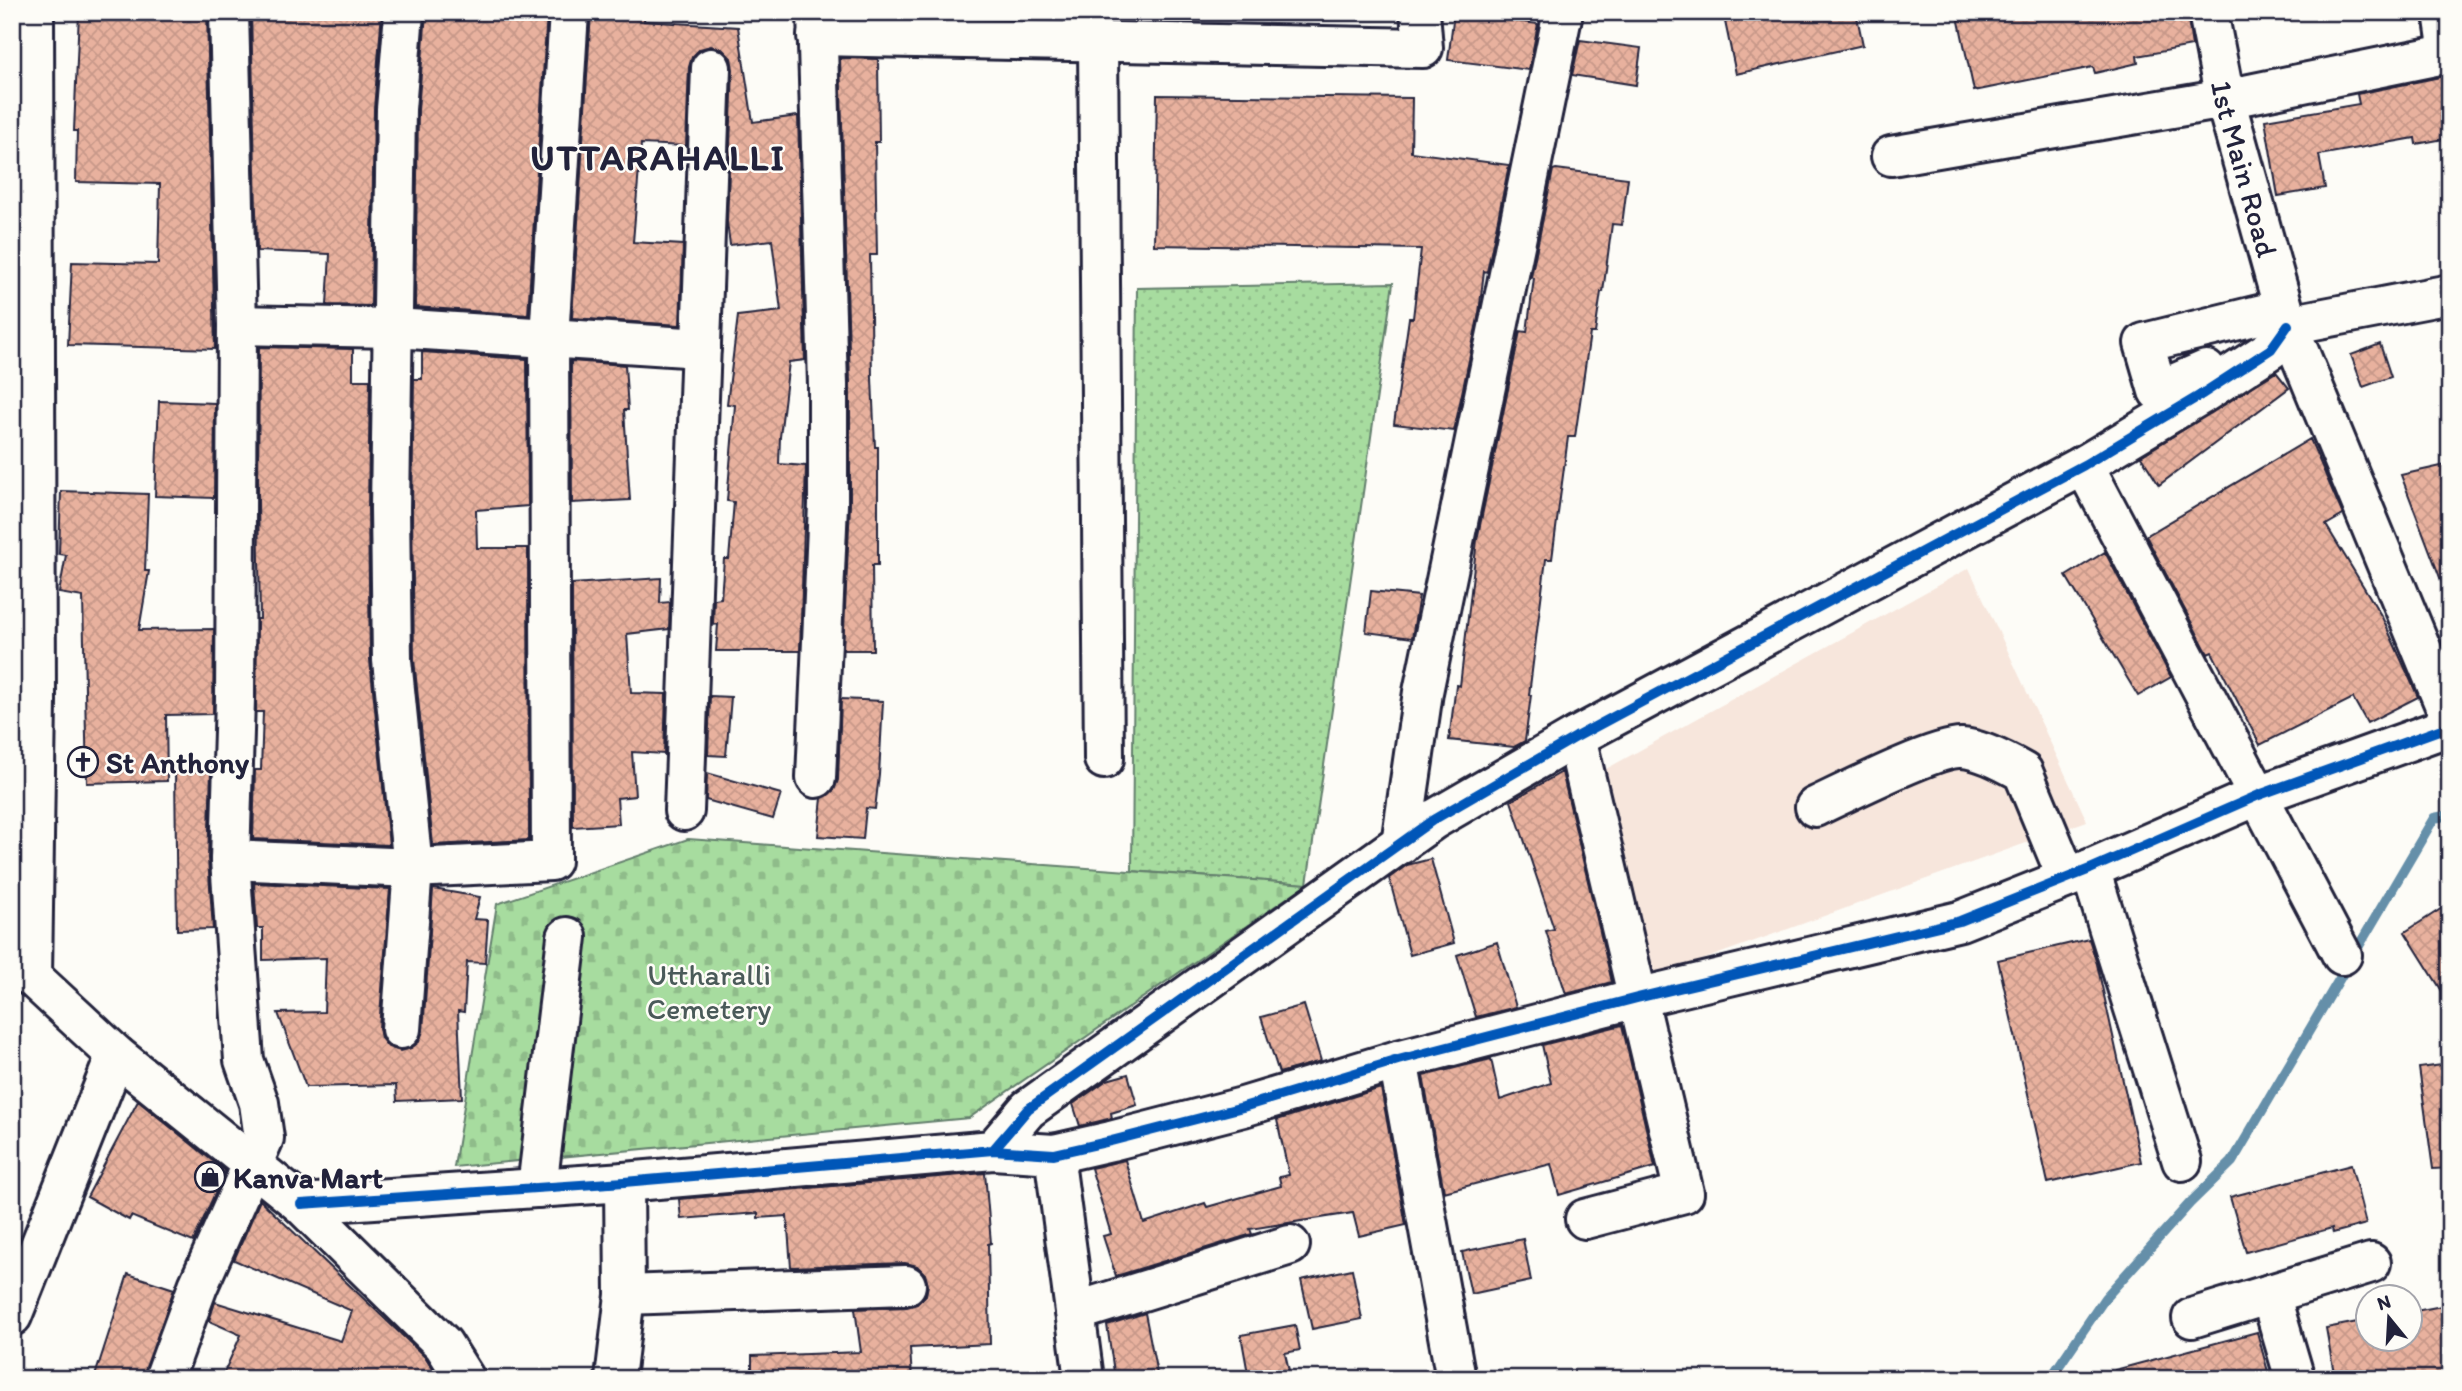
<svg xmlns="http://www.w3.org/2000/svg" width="2462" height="1391" font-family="Itim,sans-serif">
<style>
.built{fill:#f7e6dc}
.grass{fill:url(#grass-dots);stroke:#647f6d;stroke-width:2}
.cemetery{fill:url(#cemetery-stones);stroke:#647f6d;stroke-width:2}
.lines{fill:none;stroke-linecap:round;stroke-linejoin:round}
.stream{stroke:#658fa9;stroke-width:10}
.building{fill:url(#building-cross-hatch);stroke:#22223b;stroke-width:2}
.minor-casing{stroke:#22223b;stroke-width:44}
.major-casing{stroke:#22223b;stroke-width:44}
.minor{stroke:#fdfcf7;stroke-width:38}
.major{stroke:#fdfcf7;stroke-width:38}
.cycleway-casing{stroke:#fdfcf7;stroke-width:15}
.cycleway{stroke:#0057b8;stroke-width:10}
.labels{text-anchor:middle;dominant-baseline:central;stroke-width:5;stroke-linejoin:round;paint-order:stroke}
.street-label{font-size:30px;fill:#22223b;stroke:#fdfcf7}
.poi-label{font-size:30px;font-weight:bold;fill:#22223b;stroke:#fdfcf7;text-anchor:start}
.park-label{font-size:30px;fill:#4a5a59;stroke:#fdfcf7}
.district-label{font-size:37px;font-weight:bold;letter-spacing:2px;fill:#22223b;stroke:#fdfcf7}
</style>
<defs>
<pattern id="grass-dots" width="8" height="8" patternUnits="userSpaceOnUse" patternTransform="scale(1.75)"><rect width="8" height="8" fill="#a7dc9f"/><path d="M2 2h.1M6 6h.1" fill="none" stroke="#8fbc8a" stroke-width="1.8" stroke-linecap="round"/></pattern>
<pattern id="cemetery-stones" width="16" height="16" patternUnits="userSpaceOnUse" patternTransform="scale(1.75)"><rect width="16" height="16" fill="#a7dc9f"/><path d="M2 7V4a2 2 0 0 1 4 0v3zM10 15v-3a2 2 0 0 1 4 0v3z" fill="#8fbc8a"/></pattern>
<pattern id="building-cross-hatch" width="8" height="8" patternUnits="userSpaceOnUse" patternTransform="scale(1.75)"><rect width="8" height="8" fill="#e8b19e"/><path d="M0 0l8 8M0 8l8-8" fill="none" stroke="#c79889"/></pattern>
</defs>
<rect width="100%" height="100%" fill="#fdfcf7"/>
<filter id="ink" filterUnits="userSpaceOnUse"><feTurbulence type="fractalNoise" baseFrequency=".0143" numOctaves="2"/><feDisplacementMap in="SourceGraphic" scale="14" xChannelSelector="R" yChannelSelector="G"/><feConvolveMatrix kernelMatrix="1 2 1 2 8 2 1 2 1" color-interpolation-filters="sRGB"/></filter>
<g filter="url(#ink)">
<path class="built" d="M1969,568L2087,821L1652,978L1597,774Z"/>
<path class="grass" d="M1393,283L1307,884L1132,871L1137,288Z"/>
<path class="cemetery" d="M688,839L1307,884L969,1118L454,1167L497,904Z"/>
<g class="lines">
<path class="stream" d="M2050,1379L2105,1298L2190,1203L2232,1162L2434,818L2450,815"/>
</g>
<path class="building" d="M79,12H207L215,349L68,345L72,262L158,264L160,184L76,182L77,131H74Z
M251,12H382L374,109L371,306L327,305L330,254L257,251Z
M487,12H547L528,315L415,307L418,110L426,13Z
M591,12H645L644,21L738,27L753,122L798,116L805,360L789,362L780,437L779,464L806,466L800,651H716L718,624L713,625L714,599L721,598L724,559H729L734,502L727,501L735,405L727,404L738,316L781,311L772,240L730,245L727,222L733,69L731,58L722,49L711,46L700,49L692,57L689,67L686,146L641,144L633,242L683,245L680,325L572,318Z
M1723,12H1856L1863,45L1736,74Z
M1957,12H2187L2192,46L2137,56L2138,63L2095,73L2093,67L1974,91Z
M1454,13L1538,24L1529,70L1448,60Z
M1580,40L1641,48L1636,85L1572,75Z
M840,58L878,59L879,142H875L877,255H870L872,378L875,447H878V565H872L873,650H843L850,505V384Z
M2450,75V138L2416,144L2415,138L2319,155L2325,188L2278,196L2265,120L2359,104L2357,94Z
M1157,95L1412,98L1411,152L1509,165L1487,272L1484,271L1479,313L1454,431L1394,424L1409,318H1413L1421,249L1154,245Z
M1556,169L1628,178L1622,225L1612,224L1603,292H1601L1595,333H1590L1575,437H1568L1552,559H1546L1529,695H1531L1525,741L1514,747L1449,740L1456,685L1460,686L1477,540L1520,331L1527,332L1534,278L1531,277L1553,170Z
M2380,344L2391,377L2363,387L2351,355Z
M259,347L353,349V380H370L368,509L370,660L389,845L253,839L255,770H261L263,712H256L257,619H260L258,500Z
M422,352L527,359L528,506L476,510L477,548H528L529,840L433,845L414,659L412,509L414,379H422Z
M571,361L625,365L628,410H624L630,500L572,503Z
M2276,372L2289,388L2159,485L2141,456Z
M159,401L215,403L214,498L155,496Z
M2310,439L2343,515L2326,525L2382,617L2418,697L2367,723L2353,698L2260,745L2212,652L2208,654L2146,536Z
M2450,464V595L2447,596L2401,475Z
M61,491L148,494L145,571H149L139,630L214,629L213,714L166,715L167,781L87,783L83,597L59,593L66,555L59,554Z
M2105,552L2171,677L2138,696L2066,576Z
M661,578L660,603L670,602L669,629L627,634L631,693L666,694L664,754L632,752L635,796L617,798L619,824L573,827L572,584Z
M1371,591L1419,596L1412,638L1366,632Z
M710,696L731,697L726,756L708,755Z
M841,699L883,701L879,775L875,809L866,808L863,839L818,836L822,798L834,790L838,780Z
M211,771L208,859L213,929L177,930L175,772Z
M1562,772L1612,982L1566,994L1546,931L1554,929L1511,801Z
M707,773L781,794L773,819L706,800Z
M1431,859L1454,943L1410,955L1389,878L1407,865Z
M254,883L390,889L379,1028L381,1038L388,1047L400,1051L411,1048L419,1042L423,1031L433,889L480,897L474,919L488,920L485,963L467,962L464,1012L458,1011L462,1098L397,1101L396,1085L306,1087L278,1013L324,1012L326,958L263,960V928H257Z
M2450,903V914L2449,1002L2405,932Z
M2089,939L2097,964L2141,1162L2048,1183L1998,960Z
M1497,942L1516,1007L1476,1017L1457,955Z
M1304,1005L1321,1061L1279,1073L1261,1017Z
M1622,1025L1655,1167L1559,1195L1551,1164L1444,1192L1423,1076L1491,1059L1500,1100L1551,1083L1542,1045Z
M2450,1064V1168L2433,1169L2419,1068Z
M1128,1074L1137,1105L1111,1113L1112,1118L1080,1126L1073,1104L1107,1080Z
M1381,1088L1406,1225L1359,1236L1353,1213L1250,1229L1252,1234L1116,1276L1103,1236L1111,1234L1091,1168L1125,1160L1144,1223L1205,1203L1207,1207L1281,1186L1279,1177L1289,1175L1277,1120Z
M138,1101L225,1171L193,1242L131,1216L129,1220L87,1197Z
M2351,1165L2366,1224L2333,1233L2332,1228L2246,1252L2230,1197Z
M985,1173L991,1243L988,1244L990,1344L910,1348L912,1379H752V1356L861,1352L855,1309L907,1307L917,1304L926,1295L928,1285L925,1274L917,1266L905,1263L791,1267L787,1216L758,1218V1213L681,1219L679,1199Z
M260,1200L426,1358L439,1379H221L241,1335L209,1321L215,1302L341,1341L352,1311L234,1260Z
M1523,1239L1531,1281L1471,1294L1462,1252Z
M1352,1269L1362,1319L1312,1329L1301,1280Z
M128,1274L174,1289L143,1379H94Z
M2442,1306L2450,1350V1379H2335L2326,1328L2368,1320V1339H2410V1312Z
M1145,1313L1158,1379H1115L1107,1325Z
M1295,1325L1300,1350L1285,1353L1291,1379H1249L1241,1335Z
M2257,1332L2270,1379H2116L2115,1370Z"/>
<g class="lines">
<g class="minor-casing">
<g id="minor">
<path id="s1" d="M2208,12L2225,99L2288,325L2450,718"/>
<path d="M2443,12L2449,53"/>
<path d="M817,36L1423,48L1420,12"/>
<path d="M1098,42L1104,759"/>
<path d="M1891,156L2225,99L2450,53"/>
<path d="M237,325L394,328L701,348"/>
<path d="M2288,325L2450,294"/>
<path d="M2206,370L2158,391L2144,343L2275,311"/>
<path d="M2084,465L2342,955"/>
<path d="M1576,737L1684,1193L1585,1219"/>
<path d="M816,778L828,504V385L817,12"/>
<path d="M1815,807C1843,794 1937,746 1962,748C1980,749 2007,763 2023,772L2067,878"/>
<path d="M684,811L711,68"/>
<path d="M1401,844L1423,692L1563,12"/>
<path d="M230,860L413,868L551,861L549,338L569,12"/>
<path d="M2090,869L2182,1161"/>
<path d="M32,977L36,701L34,12"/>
<path d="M401,1029L413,868L392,660L390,509L396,109L404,13"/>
<path d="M1398,1060L1456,1379"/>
<path d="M993,1150L1028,1109L1433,820L1576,737L2084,465L2199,396L2271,349L2288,325"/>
<path d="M1054,1154L1084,1379"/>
<path d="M537,1188L567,937"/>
<path d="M301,1204L624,1182L993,1150L1054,1154L1111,1141L1243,1107L1398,1060L1637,998L1960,921L2090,869L2259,795L2450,726"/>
<path d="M2270,1294L2295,1379"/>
<path d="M625,1295L906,1285"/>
<path d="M1075,1312L1290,1245"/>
<path d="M12,1316L116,1055"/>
<path d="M2192,1318L2371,1263"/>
<path d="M164,1379L198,1286L264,1138L259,1103L244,1060L230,860L235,699L237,325L229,12"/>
<path d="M615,1379L625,1295L624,1182"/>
</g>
</g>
<g class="major-casing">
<path id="major" d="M12,968L32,977L116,1055L301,1204L443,1344L465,1379"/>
</g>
<use href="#minor" class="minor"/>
<use href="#major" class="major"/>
<g class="cycleway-casing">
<path id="cycleway" d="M993,1150L1028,1109L1433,820L1576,737L2084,465L2199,396L2271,349L2288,325
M301,1204L624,1182L993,1150L1054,1154L1111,1141L1243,1107L1398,1060L1637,998L1960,921L2090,869L2259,795L2450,726"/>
</g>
<use href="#cycleway" class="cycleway"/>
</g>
</g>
<defs>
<g id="church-ring" transform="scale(1.575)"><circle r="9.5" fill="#fdfcf7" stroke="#22223b" stroke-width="1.5"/><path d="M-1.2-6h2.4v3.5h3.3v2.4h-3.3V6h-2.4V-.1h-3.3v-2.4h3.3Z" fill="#22223b"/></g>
<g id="shop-ring" transform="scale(1.575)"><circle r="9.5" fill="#fdfcf7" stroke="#22223b" stroke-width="1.5"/><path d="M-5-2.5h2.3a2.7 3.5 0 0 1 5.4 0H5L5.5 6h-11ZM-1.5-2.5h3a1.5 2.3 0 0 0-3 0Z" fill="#22223b"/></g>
</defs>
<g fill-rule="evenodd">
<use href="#church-ring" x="83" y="762"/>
<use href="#shop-ring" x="210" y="1177"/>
</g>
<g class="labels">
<g class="street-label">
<text stroke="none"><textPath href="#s1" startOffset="161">1st Main Road</textPath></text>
</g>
<g class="poi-label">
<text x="106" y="762">St Anthony</text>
<text x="233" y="1177">Kanva Mart</text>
</g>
<g class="park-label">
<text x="709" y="974">Uttharalli<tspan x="709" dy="34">Cemetery</tspan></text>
</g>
<g class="district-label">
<text x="658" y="157">UTTARAHALLI</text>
</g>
</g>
<rect width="2462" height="1391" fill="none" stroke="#fdfcf7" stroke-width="42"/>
<rect x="21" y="21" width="2420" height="1349" fill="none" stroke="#22223b" stroke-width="2.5" filter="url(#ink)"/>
<g transform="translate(2389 1318) rotate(342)"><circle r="33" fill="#fdfcf7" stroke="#a5a5ac" stroke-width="2"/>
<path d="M0-5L12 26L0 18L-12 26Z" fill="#22223b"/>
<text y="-10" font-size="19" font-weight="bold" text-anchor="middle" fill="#22223b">N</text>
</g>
</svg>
